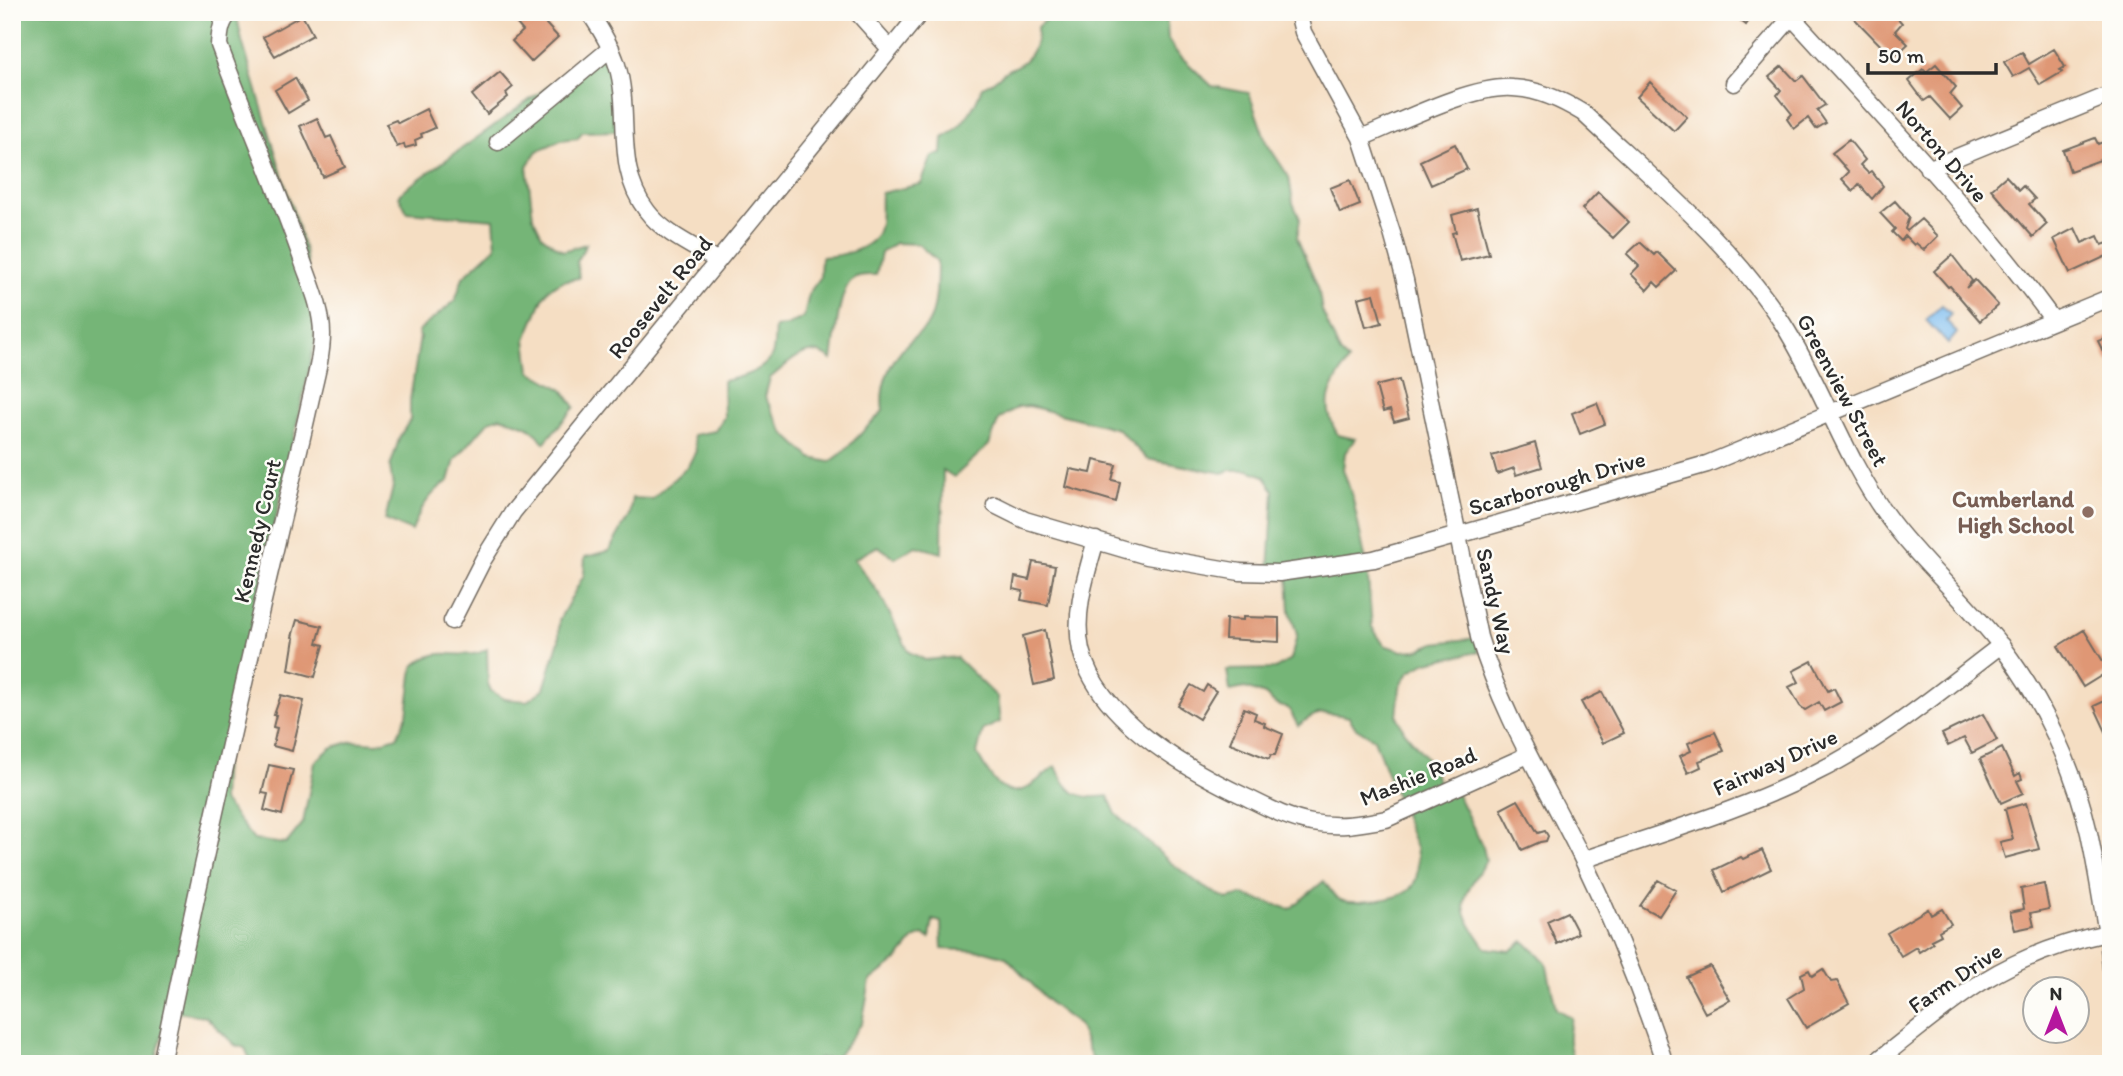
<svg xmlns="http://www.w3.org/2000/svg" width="2123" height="1076" font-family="Itim,sans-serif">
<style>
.forest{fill:#74b577;stroke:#507051;stroke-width:2;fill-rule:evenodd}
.water{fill:#7bbcf0;stroke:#53748e;stroke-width:2}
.building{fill:#df9774}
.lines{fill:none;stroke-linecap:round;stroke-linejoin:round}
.minor-casing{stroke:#726a60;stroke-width:19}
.minor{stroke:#fff;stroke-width:16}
.education-dot{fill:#8d6e63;stroke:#fdfcf7;stroke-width:2.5}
.labels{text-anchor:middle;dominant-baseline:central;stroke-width:5;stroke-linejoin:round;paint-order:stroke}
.street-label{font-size:23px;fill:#2b2b2b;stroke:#fdfcf7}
.education-label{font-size:23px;font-weight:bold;fill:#785e54;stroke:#fdfcf7;text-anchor:end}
</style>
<rect width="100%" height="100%" fill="#fdfcf7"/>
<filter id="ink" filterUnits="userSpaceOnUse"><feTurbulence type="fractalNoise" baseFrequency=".0143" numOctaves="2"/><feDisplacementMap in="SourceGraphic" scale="14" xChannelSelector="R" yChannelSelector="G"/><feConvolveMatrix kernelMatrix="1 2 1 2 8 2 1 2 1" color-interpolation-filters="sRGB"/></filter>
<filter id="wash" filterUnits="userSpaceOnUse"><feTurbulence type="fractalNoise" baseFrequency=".00686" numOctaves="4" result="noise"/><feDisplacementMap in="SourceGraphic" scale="28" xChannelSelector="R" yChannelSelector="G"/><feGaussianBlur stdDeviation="1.57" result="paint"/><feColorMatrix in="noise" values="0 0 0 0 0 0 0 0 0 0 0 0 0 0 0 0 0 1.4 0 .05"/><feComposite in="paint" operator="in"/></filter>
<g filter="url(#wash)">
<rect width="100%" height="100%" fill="#f5dec3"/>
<path class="forest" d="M12,12H241L237,17L242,41L305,251L312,292L315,343L224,752L222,800L254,840L286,844L303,823L315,762L331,748L352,741L377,743L397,737L407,715L413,667C440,641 463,664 487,649L488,684L491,691L505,699L527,701L544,689L559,640V620L584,575L585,557L609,551L629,516L632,498L652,499L688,466L696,451L693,435L715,431L724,417L723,381C739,378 764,372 772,355C775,348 774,336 775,327L787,326L804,317L809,293L820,278L821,257C841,256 874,250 879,228C882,217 880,204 881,193L921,184L932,156L942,154L943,138C962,129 975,107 982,87C993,83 997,77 1006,71C1011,67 1012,69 1017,66C1032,57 1038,44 1037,27L1054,12H1166L1168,39L1177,53L1212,86L1249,93L1266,142L1289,177L1293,203L1300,219L1297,238L1318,287L1322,311L1340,353L1348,361C1331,388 1319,404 1338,435L1355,439L1345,453L1343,469L1353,499L1367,567L1372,627L1384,645L1402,651L1418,650L1435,643L1476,638L1479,652L1427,662L1409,672L1400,687L1397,716L1404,731L1428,760L1444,794H1457L1483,847L1486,860C1459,904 1455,904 1486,948L1510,951L1524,941L1546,962L1556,1009L1572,1018C1567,1036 1568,1047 1575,1064H1098L1092,1058L1078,1025L1051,1004L1006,957L985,951L942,949L941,922L933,920L930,938L923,935L914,939L896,961L870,981L862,1023L836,1058L819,1059L812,1064H252L245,1048L235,1045L206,1017L168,1010L155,1064H12ZM895,243L918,244L937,261C937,278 937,310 928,324C924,331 914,337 908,343C890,360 879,386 883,411L841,454L830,462L811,458L784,433L765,397L770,378C791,362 807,340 832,360C835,342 838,288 854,278C860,274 870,275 876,275L881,253ZM1029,406L1118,429L1147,459L1223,473L1230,470H1249L1264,476L1274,490L1269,571L1288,574L1290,611L1297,635L1291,659L1275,669L1227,670L1230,691L1245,688L1265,695L1275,704L1289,709L1298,726C1318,709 1325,712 1349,717L1355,727L1374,739L1416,848C1424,890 1407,898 1369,901C1359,902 1346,904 1337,898C1332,894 1328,886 1324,881L1290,909L1243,895L1227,899L1205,888L1170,862L1116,814L1108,796C1079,800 1067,794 1056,766C1045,773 1036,784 1025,789C1000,800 987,771 977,754L983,730L1000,722L997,697L956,657L925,660L909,652L880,595L854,559L878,546L895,558L916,546L942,553L943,470L954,477L989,445L999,419L1018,407Z
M605,46L618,70L617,131L582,132L578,138L561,140L537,151L527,166L533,217L542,236L563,251L586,244L577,262L579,278L563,281L549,289L543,298L526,339L530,371L563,390L575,407L544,443L538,435L527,426L501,417L489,421L455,460L449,481C430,492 419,510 412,531L385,520L393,487L390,467L400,436L410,420V400L420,337L418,331L455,301L463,277L496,247L494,219L407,212L399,196L404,190Z"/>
<path class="water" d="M1942,305L1951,314L1946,320L1957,333L1948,344L1926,320Z"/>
<g id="blocks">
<path class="building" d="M516,12H535L558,37L531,62L512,41L523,31L511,17Z
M1730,12H1755L1746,25Z
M1852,12H1882L1886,16L1892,12L1902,23L1895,31L1908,44L1893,58L1850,14Z
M302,15L313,35L275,56L263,37Z
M2054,49L2065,67L2060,70L2062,72L2040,85L2029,68L2013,77L2004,62L2022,52L2029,64Z
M1936,64L1956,87L1950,94L1962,108L1950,119L1930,97L1924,101L1909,81L1923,69L1926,72Z
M1782,66L1796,81L1803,76L1825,105L1817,110L1826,123L1816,129L1808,118L1794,129L1787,119L1792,114L1777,95L1781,90L1769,77Z
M500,72L513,87L506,93L508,97L487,114L472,95Z
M295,78L308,101L288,113L275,90Z
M1650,82L1687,117L1674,131L1637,97Z
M426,109L435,128L421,134L422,137L415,140L416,145L405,148L404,144L397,147L386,124L396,120L398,123Z
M317,118L326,138L331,136L345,167L323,177L300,126Z
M2095,138L2098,144L2111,139V156L2070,171L2063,150Z
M1849,140L1865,160L1860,165L1868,173L1871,171L1883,186L1872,199L1859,184L1853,191L1842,179L1849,172L1832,153Z
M1455,144L1467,169L1431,185L1420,161Z
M2006,176L2019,190L2023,186L2035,199L2029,204L2047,224L2033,237L1991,189Z
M1350,180L1360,205L1340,213L1330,188Z
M1598,192L1629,222L1613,238L1582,209Z
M1895,201L1909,217L1905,229L1907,231L1921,219L1938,236L1924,250L1916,243L1914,245L1905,236L1901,241L1892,232L1895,229L1880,213Z
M1477,208L1489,254L1460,261L1452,233L1456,232L1452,215Z
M2075,228L2082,243L2098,236L2102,245L2108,243L2111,254L2070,273L2054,239Z
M1640,242L1654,255L1657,252L1676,271L1659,287L1654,282L1647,290L1631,274L1639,266L1627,254Z
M1952,255L1972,281L1966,288L1975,280L1998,305L1980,321L1950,286L1948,287L1934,271Z
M1374,294L1382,323L1366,327L1358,298Z
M2111,336V361L2108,362L2098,341Z
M1399,380L1409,418L1394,422L1390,410L1383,412L1376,386Z
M1597,403L1605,424L1580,434L1572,413Z
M1535,443L1542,467L1516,475L1514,468L1497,474L1492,456Z
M1094,460L1116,465L1112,480L1120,482L1116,502L1066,487L1070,469L1091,473Z
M1033,562L1055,566L1048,605L1021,600L1023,591L1013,589L1015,577L1029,580Z
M1243,617L1279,618V642L1225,639L1226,619L1243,620Z
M297,620L322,626L317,643L324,645L315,677L289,670L294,638L292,637Z
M1045,630L1054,680L1034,685L1023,636Z
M2084,630L2109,671L2083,687L2058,646Z
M1812,661L1828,691L1834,688L1841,702L1824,711L1819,702L1805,710L1800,706L1789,687L1799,682L1793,671Z
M1191,685L1203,692L1207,685L1216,691L1199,719L1178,706Z
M1602,692L1624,733L1603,743L1581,702Z
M281,695L304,701L292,751L273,746L277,728L273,727L276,715H274Z
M2111,698V732L2107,734L2094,706Z
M1244,708L1256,713L1254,719L1265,723L1264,726L1283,734L1275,755H1271L1269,759L1230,743Z
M1983,714L1997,740L1972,753L1964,738L1948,746L1942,734Z
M1715,732L1724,751L1699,761L1701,767L1688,773L1680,756L1691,751L1688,743Z
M2002,748L2015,776L2020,773L2022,779L2017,781L2023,793L2001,803L1980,759Z
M269,765L293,770L282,815L264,810L268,794L262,793Z
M1518,800L1538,833L1545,831L1548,836L1546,841L1540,842L1522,850L1501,809Z
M2026,803L2039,849L2005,858L2000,842L2013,839L2005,809Z
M1762,850L1771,869L1724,892L1714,870L1741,857L1743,859Z
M1658,880L1676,890L1659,916L1640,906Z
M2044,884L2049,909L2031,913L2034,926L2015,930L2010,912L2024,909L2021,889Z
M1928,909L1931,915L1942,909L1951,924L1939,931L1941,935L1931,940L1933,943L1919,952L1916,947L1901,956L1887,933Z
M1567,912L1578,933L1557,944L1547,921Z
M1710,966L1730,1000L1705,1013L1686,977Z
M1823,969L1831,982L1837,981L1849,1003L1806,1028L1788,998L1804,988L1801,974L1809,970L1812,976Z"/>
</g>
</g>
<g filter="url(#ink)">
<use href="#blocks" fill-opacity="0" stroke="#726a60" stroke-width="2"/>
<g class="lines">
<g class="minor-casing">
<path id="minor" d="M589,12C600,28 611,46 617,65C632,114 613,167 647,211C663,233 695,247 718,261
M857,12L890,49
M1298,12L1303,32L1361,138L1392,233L1405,280L1479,637C1503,717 1547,786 1583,860C1615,926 1642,994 1665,1064
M1792,17C1880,114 1976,214 2053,320
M1734,83L1796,12
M1361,138C1400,122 1472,85 1513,88C1539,89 1562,100 1583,113C1653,179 1731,243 1783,324C1822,385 1844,457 1887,516C1921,563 1967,601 2002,647C2043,701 2074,767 2089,833C2096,866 2101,900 2107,933
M498,142L611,48
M1928,169L2111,94
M995,505L1025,520L1147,556L1240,572L1279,573L1374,559L1707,464L2111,297
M1096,540C1086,576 1073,613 1081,650C1098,719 1188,770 1248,798C1268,808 1289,819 1312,823C1338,828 1361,824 1386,819L1528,755
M452,621L483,560L513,512L921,12
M1583,860C1661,833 1743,810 1817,772C1884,739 1942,690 2001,645
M2109,948L2111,968
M161,1064C197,889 236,715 277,541C288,494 300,448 310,402C315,380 322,356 322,334C322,309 311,285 303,262C278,189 246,118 219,45C220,31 221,21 231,12
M1873,1064C1910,1036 1946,1004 1985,980C2023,957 2068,941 2111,932"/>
</g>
<use href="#minor" class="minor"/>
</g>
</g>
<circle class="education-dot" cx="2088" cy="512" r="7"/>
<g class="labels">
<g class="street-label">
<text transform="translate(1942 151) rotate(49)">Norton Drive</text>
<text transform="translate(660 297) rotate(-51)">Roosevelt Road</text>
<text transform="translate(1843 390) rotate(62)">Greenview Street</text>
<text transform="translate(1557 483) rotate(-16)">Scarborough Drive</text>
<text transform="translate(257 531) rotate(-77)">Kennedy Court</text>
<text transform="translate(1496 601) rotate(77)">Sandy Way</text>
<text transform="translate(1775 762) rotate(-24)">Fairway Drive</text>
<text transform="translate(1418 776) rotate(-22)">Mashie Road</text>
<text transform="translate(1955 978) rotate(-34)">Farm Drive</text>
</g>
<g class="education-label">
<text x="2074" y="499">Cumberland<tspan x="2074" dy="26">High School</tspan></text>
</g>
</g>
<rect width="2123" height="1076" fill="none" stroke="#fdfcf7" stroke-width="42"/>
<g transform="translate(2056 1010)"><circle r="33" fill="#fdfcf7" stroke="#a9a8a5" stroke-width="2"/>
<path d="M0-5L12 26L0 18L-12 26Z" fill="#b5179e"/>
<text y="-10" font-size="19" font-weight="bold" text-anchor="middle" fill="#2b2b2b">N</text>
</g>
<path d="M1868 63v10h128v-10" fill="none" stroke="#2b2b2b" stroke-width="3.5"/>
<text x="1878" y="63" font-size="21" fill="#2b2b2b" stroke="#fdfcf7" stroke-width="5" paint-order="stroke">50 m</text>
</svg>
